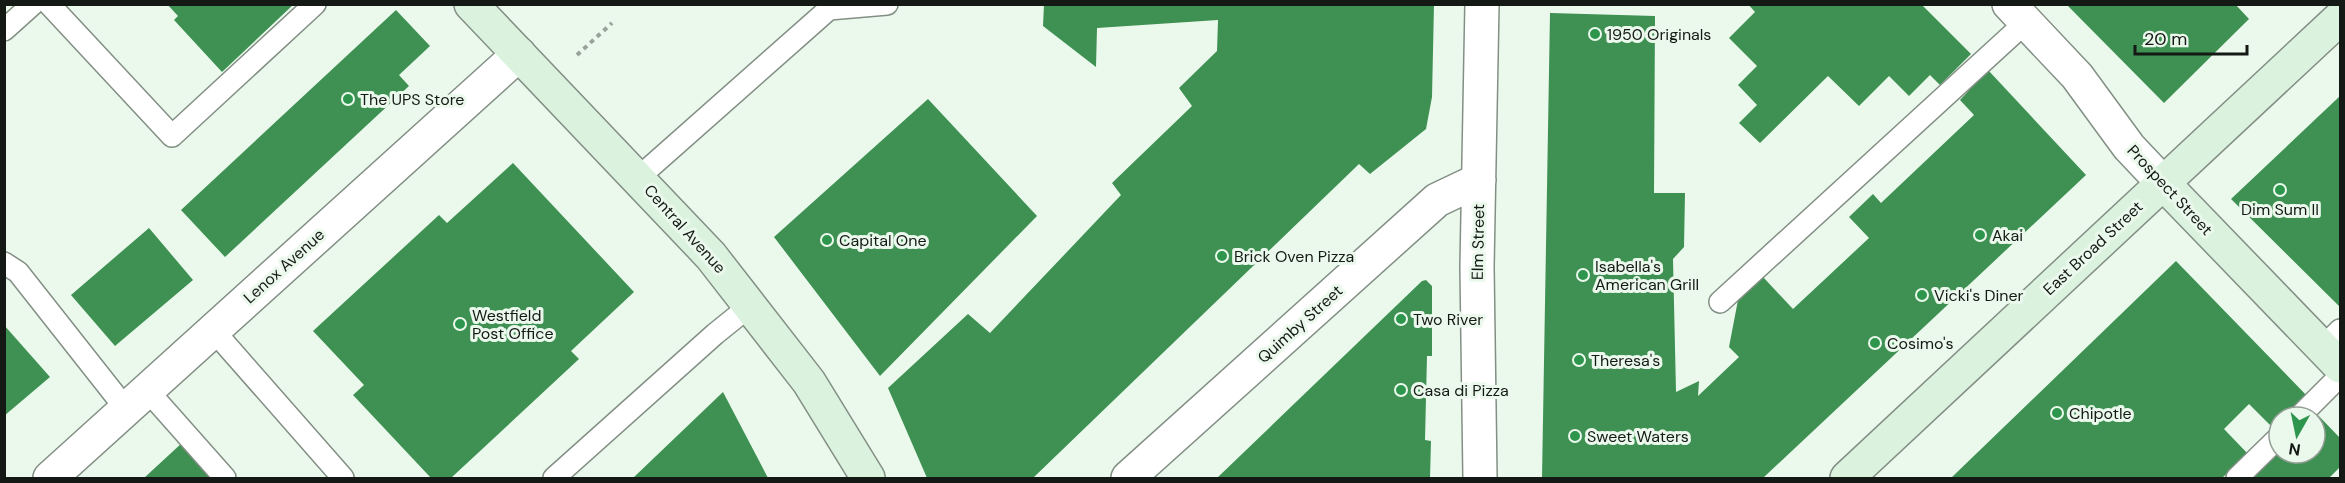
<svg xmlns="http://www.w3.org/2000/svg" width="2345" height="483" font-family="'DM Sans',sans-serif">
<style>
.building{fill:#3e9152}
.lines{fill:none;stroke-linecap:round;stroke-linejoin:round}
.lane-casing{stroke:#838f84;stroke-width:24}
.street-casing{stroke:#838f84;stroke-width:36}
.secondary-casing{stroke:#838f84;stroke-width:36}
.path{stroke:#99a39a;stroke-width:4;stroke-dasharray:4.5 4.5;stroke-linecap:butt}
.lane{stroke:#fff;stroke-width:21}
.street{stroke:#fff;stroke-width:33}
.secondary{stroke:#dbf2df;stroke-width:33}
.poi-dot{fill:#2e954c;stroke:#ebf9ed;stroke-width:2}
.labels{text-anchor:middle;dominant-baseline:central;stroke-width:6;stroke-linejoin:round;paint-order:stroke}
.poi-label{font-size:16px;fill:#151915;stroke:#ebf9ed;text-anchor:start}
.street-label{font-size:16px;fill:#151915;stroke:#ebf9ed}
</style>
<rect width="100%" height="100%" fill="#ebf9ed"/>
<path class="building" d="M167,4H294L222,72L174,20L178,16Z
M1044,4H1434L1432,97L1426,129L1370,174L1359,164L1033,478H927L888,388L968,314L990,333L1121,195L1112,183L1192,106L1179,88L1217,51L1218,20L1097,28L1096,67L1043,26Z
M1748,4H1921L1971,54L1940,85L1930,75L1909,96L1889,76L1859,106L1828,76L1760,143L1739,123L1757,105L1738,85L1757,66L1729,38L1755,12Z
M2066,4H2235L2249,19L2164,103Z
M396,10L430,46L399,75L409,86L225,257L181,210Z
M1550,13L1655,16L1654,193H1685L1684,247L1673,259L1676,392L1699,381L1698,396L1739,357L1729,347L1738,300L1763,277L1793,309L1869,238L1849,217L1873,194L1881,203L1974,115L1960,100L1988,70L2086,175L1763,478H1542Z
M2340,96V307L2231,199Z
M928,99L1037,216L880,376L774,237Z
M513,163L634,292L571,351L579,359L451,478H431L353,395L364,385L313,331L439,215L447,223Z
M149,228L193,280L115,346L71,295Z
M2176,261L2309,398L2289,417H2279V426L2275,430L2249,404L2224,429L2248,454L2222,478H1951Z
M1426,280L1432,286V356H1427L1425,440L1431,441L1430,478H1217L1422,281Z
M4,325L50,377L4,416Z
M723,392L768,478H633Z
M2314,411L2340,438V467L2329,478H2246L2279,446V453H2315V417H2309Z
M183,442L217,478H144Z"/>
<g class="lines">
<g class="lane-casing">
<path id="lane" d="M49,4L172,136L315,4
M4,30L33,4
M638,178L829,9L887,4
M4,263L18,272L126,409
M1720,302L2026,22
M213,330L343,478
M2322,348L2340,330
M147,390L225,478
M2299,417L2340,376
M554,478L715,334L751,305
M2237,478L2279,437"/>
</g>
<g class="street-casing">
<path id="street" d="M2009,4L2077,76L2129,147L2163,183
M50,478L519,54
M1128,478L1437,200L1479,180
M1480,478L1477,267L1482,4"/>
</g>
<g class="secondary-casing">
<path id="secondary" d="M471,4L711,256L809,382L868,478
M2163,183L2340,366
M1847,478L2340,18"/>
</g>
<path class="path" d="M577,55L612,23"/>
<use href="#lane" class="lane"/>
<use href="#street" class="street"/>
<use href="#secondary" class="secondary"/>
</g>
<g class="poi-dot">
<circle cx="1595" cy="34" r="6"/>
<circle cx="348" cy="99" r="6"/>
<circle cx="2280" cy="190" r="6"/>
<circle cx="1980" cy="235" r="6"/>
<circle cx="827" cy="240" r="6"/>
<circle cx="1222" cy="256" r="6"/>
<circle cx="1583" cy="275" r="6"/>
<circle cx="1922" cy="295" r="6"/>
<circle cx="1401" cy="319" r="6"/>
<circle cx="460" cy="324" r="6"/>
<circle cx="1875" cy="343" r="6"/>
<circle cx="1579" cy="360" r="6"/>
<circle cx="1401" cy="390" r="6"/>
<circle cx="2057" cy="413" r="6"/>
<circle cx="1575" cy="436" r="6"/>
</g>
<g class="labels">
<g class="poi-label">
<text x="1607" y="34">1950 Originals</text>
<text x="360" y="99">The UPS Store</text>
<text x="2280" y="209" text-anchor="middle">Dim Sum II</text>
<text x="1992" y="235">Akai</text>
<text x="839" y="240">Capital One</text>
<text x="1234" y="256">Brick Oven Pizza</text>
<text x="1595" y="266">Isabella's<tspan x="1595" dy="18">American Grill</tspan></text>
<text x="1934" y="295">Vicki's Diner</text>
<text x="472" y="315">Westfield<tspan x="472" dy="18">Post Office</tspan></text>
<text x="1413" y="319">Two River</text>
<text x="1887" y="343">Cosimo's</text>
<text x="1591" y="360">Theresa's</text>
<text x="1413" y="390">Casa di Pizza</text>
<text x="2069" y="413">Chipotle</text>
<text x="1587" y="436">Sweet Waters</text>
</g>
<g class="street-label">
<text transform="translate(2170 190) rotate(47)">Prospect Street</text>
<text transform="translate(685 229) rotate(48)">Central Avenue</text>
<text transform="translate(1478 242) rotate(-89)">Elm Street</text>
<text transform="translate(2093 248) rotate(-43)">East Broad Street</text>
<text transform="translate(284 266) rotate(-42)">Lenox Avenue</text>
<text transform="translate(1300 324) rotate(-42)">Quimby Street</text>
</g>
</g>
<rect width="2345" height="483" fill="none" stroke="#151915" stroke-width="12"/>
<g transform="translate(2297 435) rotate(189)"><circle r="28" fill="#ebf9ed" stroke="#959f97" stroke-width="1.5"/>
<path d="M0-4.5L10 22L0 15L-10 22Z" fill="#2e954c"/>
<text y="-9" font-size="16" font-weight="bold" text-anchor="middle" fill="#151915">N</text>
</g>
<path d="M2135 45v9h112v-9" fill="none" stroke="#151915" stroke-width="3"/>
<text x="2144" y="45" font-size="18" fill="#151915" stroke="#ebf9ed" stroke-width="4.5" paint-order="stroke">20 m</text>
</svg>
